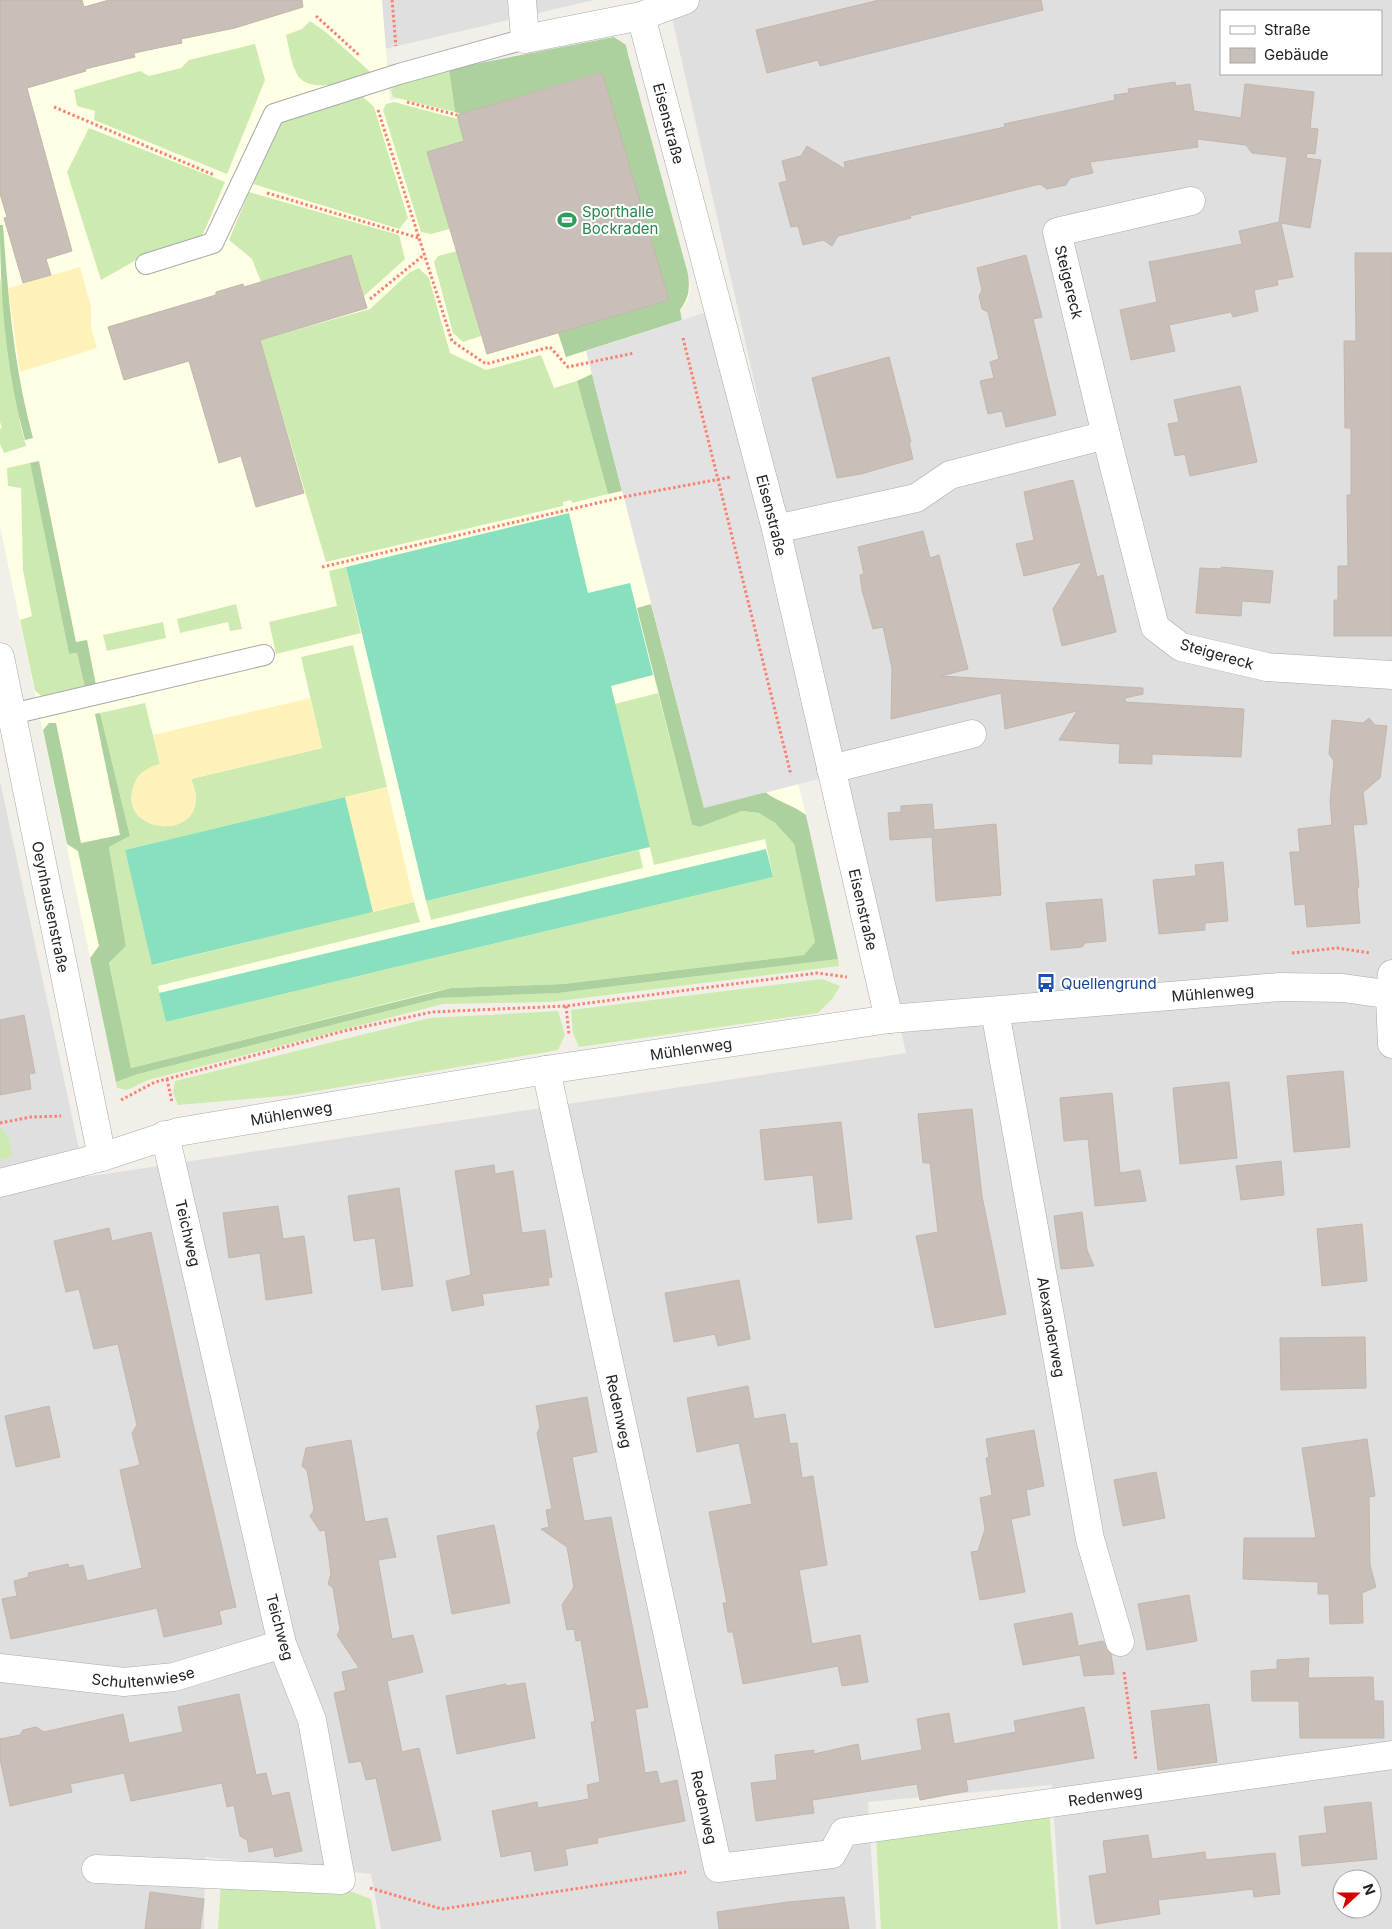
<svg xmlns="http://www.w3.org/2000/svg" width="1392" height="1929" font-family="Inter,sans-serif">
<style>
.residential{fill:#e0dfdf;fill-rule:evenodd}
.education{fill:#ffffe5}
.grass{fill:#cdebb0}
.forest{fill:#add19e}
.sand{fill:#fff1ba}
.pitch{fill:#88e0be}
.parking{fill:#e2e2e2}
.building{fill:#c7bfb8;stroke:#c4b6ab}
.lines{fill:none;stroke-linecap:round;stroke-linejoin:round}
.service-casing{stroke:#a9a9a9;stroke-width:22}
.minor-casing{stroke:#a9a9a9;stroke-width:29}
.path{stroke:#fa8072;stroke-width:3;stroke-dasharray:2.5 2.5;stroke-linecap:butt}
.service{stroke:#fff;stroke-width:20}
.minor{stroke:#fff;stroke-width:28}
.labels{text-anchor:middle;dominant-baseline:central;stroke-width:4;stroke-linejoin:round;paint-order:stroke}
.street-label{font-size:15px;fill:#222;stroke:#fff}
.leisure-label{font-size:15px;fill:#27864d;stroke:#fff;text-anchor:start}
.transit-label{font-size:15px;fill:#164399;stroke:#fff;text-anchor:start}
</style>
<rect width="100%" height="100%" fill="#f2efe9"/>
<path class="residential" d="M379,0H594L380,50Z
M668,0H1392V1929H1061L1052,1785L868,1802L876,1929H381L371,1874L205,1857L204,1929H0V781L85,1177L906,1053ZM1221,11H1381V74H1221ZM1342,1879H1372V1909H1342Z"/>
<path class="education" d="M0,0H382L390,101L614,37L626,45L688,274L690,288L688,300L680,311L806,815L838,959L439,998L138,1074L116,1082L0,526Z"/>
<path class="grass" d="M310,21L327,33L375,76C355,80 311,95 298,76C291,65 289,47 286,35L302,29Z
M255,44L265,80L227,174L94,120L95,111L77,106L74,90L140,71L149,76L181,68L189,60Z
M449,69L455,112L393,97L391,90L397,84Z
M360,94L374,107L408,218L399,229L253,184L281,121Z
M394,102L458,119L465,141L427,152L450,229L431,234L421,232L383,110L386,104Z
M89,128L225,182L201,239L145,255L101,280L67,172Z
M249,192L399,235L405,259L364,296L351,255L261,282L252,259L229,240Z
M457,251L481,336L463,342L453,333L434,262L438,256Z
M419,268L429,278L450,353L486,370L541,355L554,388L577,381L608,494L572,503L571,500L563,502V506L326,562L260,340L370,309L410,272Z
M0,276L20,423L26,446L4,453L0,444V429L2,427L0,422Z
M30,463L69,654L77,653L85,688L44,698L35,691L20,620L32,616L23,570L21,488L8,486L7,468Z
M346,567L361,633L276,654L269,622L337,606L329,571Z
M236,604L242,629L230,631L228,622L180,633L177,619Z
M163,622L166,638L107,651L103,635Z
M353,645L387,787L125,850L153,965L414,902L420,922L158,986L166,1022L773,877L765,839L654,865L615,704L658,693L692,825L700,827L742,811L759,813L775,823L794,844L815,942L804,955L563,984L451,988L432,992L131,1068L109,963L126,946L109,847L130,836L100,713L145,703L160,764C149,767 138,773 134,785C116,832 196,842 196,798C196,792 193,784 191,779L322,748L301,657Z
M639,850L643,868L431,920L426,901Z
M838,959L839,966L551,1002L443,1004L148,1080L127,1090L117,1088L116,1082L138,1074L439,998L558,993Z
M822,979L840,986L833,998L818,1013L579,1047L573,1033L571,1010Z
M558,1011L565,1035L558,1050L293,1095L178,1105L173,1093L175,1081L430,1018Z
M0,1127L9,1138L12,1156L0,1160Z
M1049,1809L1058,1929H881L876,1837Z
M221,1883L344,1889L371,1899L376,1929H218Z"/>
<path class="forest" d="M614,37L626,45L628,54L688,274C690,289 689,298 680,310L682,320L566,357L558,333L601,72L461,114L455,112L449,69Z
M0,225H3C8,297 14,369 33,438L25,440C6,370 0,298 0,225Z
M592,374L622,491L608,494L577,381Z
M39,461L76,642L87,640L96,685L85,688L77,653L69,654L30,463Z
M651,604L704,807L765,792C778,802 793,805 806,815L838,959L558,993L439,998L138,1074L116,1082L90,958L99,946L78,851L67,844L43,730L49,723H56L81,843L120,835L95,714L100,713L130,836L109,847L126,946L109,963L131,1068L451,988L563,984L804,955L815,942L794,844L775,823L759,813L742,811L700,827L692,825L637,608Z"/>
<path class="sand" d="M80,267L91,307V327L97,348L20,372L8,288Z
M310,698L322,748L191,779C192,784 196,791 196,797C197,842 120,832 133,788C137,773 146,768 160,764L153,735Z
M387,787L414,902L373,912L345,797Z"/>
<path class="pitch" d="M569,513L588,593L630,583L653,675L611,686L650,847L426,901L346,567Z
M345,797L373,912L152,965L125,850Z
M766,849L773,877L166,1022L159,993Z"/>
<path class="parking" d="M710,311L823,778L704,808L586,351Z"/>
<path class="building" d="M0,0H82L84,7L109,0H302L303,7L235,28L181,39L182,43L134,53L135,57L85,69L86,71L27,88L72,251L46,259L51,275L23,283L4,218L7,217L0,194Z
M879,0H1041L1043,10L820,66L818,60L767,73L756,30Z
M602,72L669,300L487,354L427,152L464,141L457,115Z
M1175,82L1176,86L1190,84L1194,111L1241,118L1245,84L1314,92L1310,128L1318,129L1315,154L1307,153L1306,158L1321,160L1310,228L1281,223L1293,277L1277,280L1278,285L1254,290L1258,311L1233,317L1231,312L1169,325L1175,351L1131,360L1120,310L1157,302L1149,262L1242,244L1239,231L1279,222L1287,157L1252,153L1246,145L1197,139L1198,147L1090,162L1093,173L1070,178L1066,185L1047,189L1040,184L910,216L911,218L838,236L832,246L823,240L803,245L798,226L791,227L779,183L787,181L782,161L801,156L807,146L845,169L844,162L1005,127L1004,124L1115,100L1114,95L1129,93L1128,89Z
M1355,253H1392V636H1334V600H1338V566H1348L1347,495H1351V428H1345L1344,341H1356Z
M351,255L367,308L260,340L304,493L256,507L241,456L219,463L189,361L124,380L108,327L216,295V292L243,284L244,287Z
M1026,255L1042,317L1033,319L1056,415L1006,427L1002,411L988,414L980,381L994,378L990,362L999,359L988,312L982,309L979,296L982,290L977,268Z
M889,357L911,442H909L913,459L861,474L837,478L812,378Z
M1240,386L1257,462L1190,476L1185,454L1175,456L1168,424L1179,422L1174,400Z
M1073,480L1097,577L1103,575L1116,632L1062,646L1053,609L1082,562L1024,576L1016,544L1034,540L1024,492Z
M923,531L930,558L939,555L968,669L941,676L1143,688V694L1125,698V702L1244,709L1241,757L1152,754V764L1119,763L1120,744L1059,740L1077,711L1005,729L1001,693L891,719L892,668L883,627L873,629L862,590L860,575L864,574L858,547Z
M1221,567L1273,571L1270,603L1242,601L1241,616L1196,613L1200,568L1222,569Z
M1369,718L1375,725L1387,726L1380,778L1363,792L1367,824L1353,825L1359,887L1357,888L1360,923L1307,927L1305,904L1295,905L1290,852H1300L1298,829L1332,825L1330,801L1334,761L1329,754L1332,720L1363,723Z
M932,804L934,830L996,824L1001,895L936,901L932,837L890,840L888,813L901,812V806Z
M1223,862L1228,921L1205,923V930L1159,934L1153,880L1196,876L1195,865Z
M1102,899L1106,941L1085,943L1082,947L1051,950L1046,903Z
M24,1015L35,1073L29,1074L31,1089L0,1095V1020Z
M1343,1071L1350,1147L1294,1152L1287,1076Z
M1229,1082L1237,1158L1180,1164L1173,1088Z
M1112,1093L1120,1173L1140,1170L1146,1201L1095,1206L1088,1139L1064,1141L1060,1098Z
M972,1109L982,1196L1006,1314L935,1328L916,1236L938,1232L930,1163H923L918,1114Z
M841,1122L852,1219L818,1223L813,1175L765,1180L760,1130Z
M1281,1161L1284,1195L1241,1200L1236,1166Z
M494,1165L495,1174L513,1171L522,1233L545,1230L552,1277L548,1278L549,1285L482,1294L484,1305L452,1311L446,1281L471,1275L455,1171Z
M399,1188L413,1286L382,1290L375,1238L354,1241L348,1196Z
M278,1206L283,1239L304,1236L312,1293L266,1300L260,1253L229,1258L223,1213Z
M1082,1212L1087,1250L1094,1266L1061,1269L1054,1216Z
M1362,1224L1367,1281L1322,1286L1317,1229Z
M109,1228L112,1241L151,1232L190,1411L236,1607L219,1611L222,1624L164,1637L157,1608L11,1639L2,1599L17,1596L14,1581L29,1577L28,1573L68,1564L69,1568L83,1565L87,1581L142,1568L120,1470L140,1465L132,1433L137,1425L118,1344L94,1349L79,1289L66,1292L54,1241Z
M739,1280L750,1339L718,1346L715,1334L674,1342L665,1293Z
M1365,1337L1366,1388L1281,1390L1280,1338Z
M748,1386L754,1419L785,1414L790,1444L797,1443L802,1478L813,1476L827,1565L799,1570L812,1644L860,1635L868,1682L842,1686L838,1666L743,1684L733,1632H728L723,1603H727L709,1512L752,1504L739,1443L697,1452L687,1398Z
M587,1397L597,1452L572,1457L584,1521L611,1517L648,1707L635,1709L645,1773L657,1771L660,1784L677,1780L685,1821L597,1838L598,1843L565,1849L568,1865L535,1871L531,1851L501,1857L492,1811L537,1802L538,1808L589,1799L587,1785L600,1782L591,1722H595L581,1640L576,1641L574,1629L567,1630L562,1605L574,1587L567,1547L541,1529L549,1527L546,1510L552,1509L537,1433L540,1427L536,1406Z
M49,1406L60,1457L16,1467L5,1416Z
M1034,1430L1044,1486L1026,1490L1030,1515L1011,1519L1025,1592L980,1600L971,1552L978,1551L985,1529L980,1498L992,1495L986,1458L989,1457L986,1439Z
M1367,1439L1375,1496L1369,1497L1370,1565L1376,1587L1362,1593L1363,1623L1330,1624L1329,1594H1318V1582L1243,1579L1244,1538H1316L1302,1448Z
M351,1440L365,1522L387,1518L396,1557L378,1560L392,1639L413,1635L423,1672L387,1681L402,1752L419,1748L441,1840L392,1851L376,1778L366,1780L361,1761L349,1763L334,1693L346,1690L342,1672L359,1668L337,1635L340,1630L333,1588L328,1584L331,1574L325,1530L320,1531L310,1516L314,1510L307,1470L302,1466L306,1448Z
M1156,1472L1165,1518L1123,1526L1114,1480Z
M494,1525L510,1603L452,1614L437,1536Z
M1189,1595L1197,1641L1147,1650L1138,1604Z
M1072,1613L1078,1646L1103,1641L1111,1654L1114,1674L1084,1676L1080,1655L1023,1665L1014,1624Z
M1309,1658L1308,1678L1373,1677L1374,1701H1383L1384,1738H1300L1299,1701H1252L1251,1671L1277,1669V1660Z
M525,1683L535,1738L457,1754L446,1696L506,1684V1686Z
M239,1694L256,1775L266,1773L272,1796L289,1792L302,1851L275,1857L273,1847L249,1852L247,1840L240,1836L234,1805L227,1807L222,1783L131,1801L124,1773L70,1784L72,1792L10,1806L0,1759V1739L20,1735L23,1730L36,1727L44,1732L123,1714L129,1743L183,1732L178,1707Z
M1209,1704L1217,1762L1158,1770L1151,1711Z
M1084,1707L1094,1758L966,1780L968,1791L920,1800L917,1784L812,1800L814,1813L756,1821L751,1783L777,1780L775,1755L814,1750V1754L858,1744L861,1761L922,1750L917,1719L949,1713L954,1744L1016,1732L1014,1721Z
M1371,1802L1377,1859L1302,1866L1299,1836L1327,1833L1324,1807Z
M1148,1835L1152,1859L1205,1852L1206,1860L1275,1853L1280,1894L1254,1897L1253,1889L1158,1900L1160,1914L1096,1924L1089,1876L1107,1873L1103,1841Z
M150,1892L204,1899L200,1929H145Z
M844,1897L849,1929H719L717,1912L788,1902Z"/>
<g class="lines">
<g class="service-casing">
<path id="service" d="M146,264L213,243L274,114L399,74L525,39
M12,714L264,655"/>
</g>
<g class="minor-casing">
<g id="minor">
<path d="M522,0L525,39L641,16L685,0"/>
<path id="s1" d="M641,16L776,529L889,1019"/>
<path d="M1106,435L1155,627L1181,647L1267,667L1392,675"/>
<path d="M776,529L916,498L950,475L1106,435L1057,232L1191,201"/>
<path id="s2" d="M0,657L102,1157"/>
<path d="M831,769L972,734"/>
<path d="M1392,974L1390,995L1392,1044"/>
<path id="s3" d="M995,1011L1090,1539L1120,1642"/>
<path id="s4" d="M546,1070L718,1868L832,1854L844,1832L1392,1755"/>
<path id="s5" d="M0,1183L102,1157L178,1132L546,1070L889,1019L1280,987L1343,988L1392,995"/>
<path id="s6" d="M0,1668L124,1682L174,1677L282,1644"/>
<path d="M96,1869L341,1880L312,1720L282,1644L165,1135"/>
</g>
</g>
<path class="path" d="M392,0L396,46
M316,16L360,56
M407,102L457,115
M54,107L214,175
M378,110L452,341L486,364L550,347L568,367L634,353
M267,193L419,238
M370,299L425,254
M683,338L791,775
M322,567L623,497L731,477
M1292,953L1337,948L1370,953
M566,1006L569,1035
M167,1079L172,1102
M121,1100L155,1082L167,1079L344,1031L432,1012L566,1006L817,973L847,977
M0,1123L31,1117L61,1116
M1124,1672L1136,1760
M370,1888L442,1909L686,1872"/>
<use href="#service" class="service"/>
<use href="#minor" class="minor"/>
</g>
<defs>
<g id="stadium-bare" transform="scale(1.5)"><path d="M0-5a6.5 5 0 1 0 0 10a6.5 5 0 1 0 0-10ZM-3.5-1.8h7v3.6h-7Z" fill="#2e9e5b" stroke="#fff" stroke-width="2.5" paint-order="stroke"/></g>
<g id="bus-bare" transform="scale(1.5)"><path d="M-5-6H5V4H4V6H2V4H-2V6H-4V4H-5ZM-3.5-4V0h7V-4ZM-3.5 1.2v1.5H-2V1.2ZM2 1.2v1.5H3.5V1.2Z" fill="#1a4fb4" stroke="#fff" stroke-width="2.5" paint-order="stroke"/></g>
</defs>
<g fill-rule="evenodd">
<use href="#stadium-bare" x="567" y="220"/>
<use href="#bus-bare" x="1046" y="983"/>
</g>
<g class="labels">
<g class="street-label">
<text stroke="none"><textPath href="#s1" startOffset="111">Eisenstraße</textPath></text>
<text transform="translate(1069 282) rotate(76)">Steigereck</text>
<text stroke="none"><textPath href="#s1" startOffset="516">Eisenstraße</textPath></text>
<text transform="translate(1217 654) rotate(16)">Steigereck</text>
<text stroke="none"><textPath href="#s2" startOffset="255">Oeynhausenstraße</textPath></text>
<text stroke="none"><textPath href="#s1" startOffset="921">Eisenstraße</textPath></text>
<text stroke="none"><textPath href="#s5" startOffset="1230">Mühlenweg</textPath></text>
<text stroke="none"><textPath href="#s5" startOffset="705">Mühlenweg</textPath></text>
<text stroke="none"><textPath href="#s5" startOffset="300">Mühlenweg</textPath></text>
<text transform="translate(188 1233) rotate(77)">Teichweg</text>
<text stroke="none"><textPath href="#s3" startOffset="321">Alexanderweg</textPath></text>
<text stroke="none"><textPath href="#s4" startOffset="349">Redenweg</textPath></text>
<text transform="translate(280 1627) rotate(75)">Teichweg</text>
<text stroke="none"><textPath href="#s6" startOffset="144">Schultenwiese</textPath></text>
<text stroke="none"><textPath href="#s4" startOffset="1220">Redenweg</textPath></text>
<text stroke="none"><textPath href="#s4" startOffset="754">Redenweg</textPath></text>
</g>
<g class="leisure-label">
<text x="582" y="211">Sporthalle<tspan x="582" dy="17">Bockraden</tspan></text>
</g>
<g class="transit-label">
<text x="1061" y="983">Quellengrund</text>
</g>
</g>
<rect x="1220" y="10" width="162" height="65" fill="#ffffff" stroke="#a7a7a7"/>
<rect x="1230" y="26" width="25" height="8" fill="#ffffff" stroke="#a7a7a7"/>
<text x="1264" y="35" font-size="15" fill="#222222">Straße</text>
<rect x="1230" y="48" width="25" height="15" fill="#c7bfb8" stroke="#a7a7a7"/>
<text x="1264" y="60" font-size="15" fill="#222222">Gebäude</text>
<g transform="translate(1357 1894) rotate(69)"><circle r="24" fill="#ffffff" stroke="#a7a7a7"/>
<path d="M0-4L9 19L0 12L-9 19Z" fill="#d40000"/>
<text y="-8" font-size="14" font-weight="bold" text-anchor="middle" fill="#222222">N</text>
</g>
</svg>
